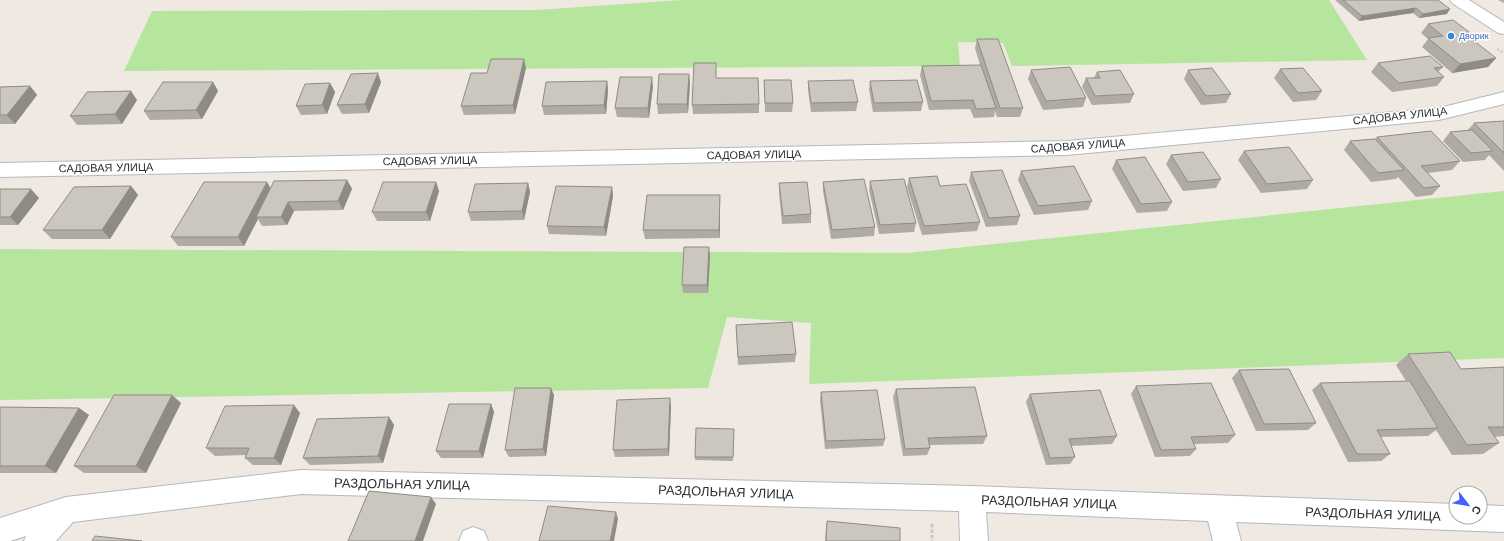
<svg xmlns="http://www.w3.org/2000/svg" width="1504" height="541" font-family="'Work Sans',sans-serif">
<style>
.green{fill:#b6e59e}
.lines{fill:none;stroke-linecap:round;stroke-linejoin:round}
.minor-casing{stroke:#b4b7c1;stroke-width:2}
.path-far1{stroke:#c9c9c9;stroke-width:2;stroke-dasharray:2.5 1.5;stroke-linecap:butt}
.path{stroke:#c9c9c9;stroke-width:3;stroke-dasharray:3.5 2;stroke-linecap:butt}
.minor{fill:#fff;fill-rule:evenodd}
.wall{fill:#afaba4}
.shaded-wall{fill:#8e8b86}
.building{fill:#cbc7bf;stroke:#8e8b86}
.shop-dot{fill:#3f7fe0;stroke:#fff;stroke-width:1.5}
.labels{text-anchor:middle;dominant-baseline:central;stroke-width:3;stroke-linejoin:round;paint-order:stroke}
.far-shop-label{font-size:9px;fill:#366cbe;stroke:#fff;text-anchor:start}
.street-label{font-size:11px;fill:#2e2e2e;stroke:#fff}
.near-street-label{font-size:13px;fill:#2e2e2e;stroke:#fff}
</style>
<rect width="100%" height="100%" fill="#efe9e1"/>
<path class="green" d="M682,0H1329L1367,60L1012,66L1003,43L958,42L960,66L124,71L152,11L536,10Z
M1504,191V358L809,384L811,323L727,317L708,388L0,400V249L908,253Z"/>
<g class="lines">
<g class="minor-casing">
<path id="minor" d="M1450,0H1469L1504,22V34L1498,33L1452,3Z
M1504,92V104L1439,120L1067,155L0,177V163L1067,141L1439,108Z
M301,470L972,486L1456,504V517H1480V505L1504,506V532L1236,522L1241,541H1213L1208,521L986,512L988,541H960L959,511L301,494L73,522L56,541H24L26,536L10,541H0V518L66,497Z
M473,527L484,531L488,541H459L463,531Z"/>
</g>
<path class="path-far1" d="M1497,49L1504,53"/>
<path class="path" d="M932,524V541"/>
<use href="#minor" class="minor"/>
</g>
<path class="wall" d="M1335,0H1438L1447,14L1419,18L1413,13L1359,21Z
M1498,0H1504V3Z
M1428,24L1496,58L1488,67L1452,73L1422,47L1428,39L1421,33Z
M977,39L1023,108L1020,117H997L995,111L994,117L974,118L970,109L929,110L920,75L922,66L980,65L975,48Z
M1378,63L1443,67L1438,72L1444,77L1437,86L1392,92L1371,72Z
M526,68L515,114L464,115L461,106L487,73Z
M1280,69L1322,91L1316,100L1293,102L1274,78Z
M1031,70L1086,98L1083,107L1043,110L1028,79Z
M1188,70L1231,94L1226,103L1201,105L1184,79Z
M716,72V78L759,104V113L693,114L692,105Z
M1097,72L1134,94L1130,103L1092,105L1082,87L1086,78H1094Z
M764,80L793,103L792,112H765Z
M607,81L608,90L606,114L544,115L542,106Z
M808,81L858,102L856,111L811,112L808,90Z
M870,81L923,102L921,111L873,112L869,90Z
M213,82L218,91L202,119L150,120L144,111Z
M381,82L369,113L342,114L337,105Z
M330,83L335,92L327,114L301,115L296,106Z
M690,83L688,113L658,114L657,104Z
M30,86L37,95L15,124H0V87Z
M653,86L649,118L617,117L615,108Z
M137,100L122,124L77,125L70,116Z
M1504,121V171L1489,155L1485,160L1463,162L1443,141L1450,132L1468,130L1474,123Z
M1377,137L1460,161L1452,170L1428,173L1440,186L1432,195L1416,197L1398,177L1396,179L1371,182L1344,150L1350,141L1375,139Z
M1244,151L1313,180L1307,189L1261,193L1238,160Z
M1171,155L1221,179L1216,188L1183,191L1166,164Z
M1116,160L1172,202L1167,211L1137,213L1112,169Z
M1021,171L1092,201L1088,210L1034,215L1018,180Z
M971,172L1020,216L1017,225L986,227L969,181Z
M909,178L940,186L980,222L977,231L922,235L907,187Z
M347,180L352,189L343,210L294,211L287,225L262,226L258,219L244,246H178L171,237L267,182L270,188Z
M870,181L916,223L914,232L879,234L869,190Z
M436,182L439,191L430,221H377L372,212Z
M823,182L875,227L874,236L831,239L823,191Z
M528,183L530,192L524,220L471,221L468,212Z
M779,183L811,214V223L782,224L779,192Z
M131,186L138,195L110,239H52L43,230Z
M612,187L613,196L606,236L549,234L547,226Z
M0,189L39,198L18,225H0Z
M720,195V238L645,239L643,230Z
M710,256L708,293H683L682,285Z
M736,325L796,354L795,362L738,365Z
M1408,354L1461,369L1504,367V436L1494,437L1499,443L1483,454L1452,455L1436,430L1428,436L1381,437L1390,454L1381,461L1348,462L1312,390L1320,383L1406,381L1396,365Z
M1239,370L1316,423L1308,430L1256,431L1232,378Z
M1136,386L1235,435L1228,443L1194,444L1196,449L1190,456L1155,457L1131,394Z
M896,389L987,436L983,444L929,445L930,448L927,455L903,456L893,397Z
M821,392L885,439L883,446L825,449L820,400Z
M1030,394L1117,436L1112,444L1071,446L1075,457L1070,464L1046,465L1026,402Z
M554,395L546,456L509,457L505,450Z
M181,403L146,473H84L74,466Z
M491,404L494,412L483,458H441L436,451Z
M671,406L669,456L615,457L613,450Z
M0,407L79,408L89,415L56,473H0Z
M300,413L281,465H253L245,458L246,455L215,456L206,448Z
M389,417L394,425L383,463L310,465L303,458Z
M734,429L733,461L695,460V457Z
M827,521L900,541H825L826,527Z"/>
<path class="shaded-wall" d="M1416,8L1413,13L1359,21L1362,16Z
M1450,9L1447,14L1419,18L1423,14Z
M1469,32L1462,41L1464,33Z
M1496,58L1488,67L1452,73L1460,64Z
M524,59L526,68L515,114L513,105Z
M378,73L381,82L369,113L365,104Z
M689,74L690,83L688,113L687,104Z
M652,77L653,86L649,118L648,108Z
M607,81L608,90L606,114L604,105Z
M213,82L218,91L202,119L196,110Z
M330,83L335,92L327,114L322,105Z
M30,86L37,95L15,124L7,115Z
M131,91L137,100L122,124L115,114Z
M347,180L352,189L343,210L338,201Z
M267,182L272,191L256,217L258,219L244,246L238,237Z
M436,182L439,191L430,221L426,212Z
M528,183L530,192L524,220L522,211Z
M131,186L138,195L110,239L102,230Z
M612,187L613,196L606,236L604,227Z
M31,189L39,198L18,225L10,217Z
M720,195V238L719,230Z
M288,202L294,211L287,225L281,217Z
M709,247L710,256L708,293L707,285Z
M551,388L554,395L546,456L543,449Z
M172,395L181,403L146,473L136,466Z
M670,398L671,406L669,456L668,449Z
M491,404L494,412L483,458L479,451Z
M294,405L300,413L281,465L274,458Z
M79,408L89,415L56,473L45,466Z
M389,417L394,425L383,463L378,456Z
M431,497L436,504L423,541H415Z
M616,512L618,519L614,541H610Z"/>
<path class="building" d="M1343,0H1438L1450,9L1423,14L1416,8L1362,16Z
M1453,20L1469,32L1464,33L1496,58L1460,64L1428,38L1443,36L1428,24Z
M977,39H998L1023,108H1000Z
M1430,56L1443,67L1434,68L1444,77L1399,83L1378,63Z
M491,59H524L513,105L461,106L471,73H487Z
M694,63H716V78H758L759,104L692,105Z
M981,65L996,108L976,109L973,100L931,101L922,66Z
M1070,67L1086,98L1046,101L1031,70Z
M1212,68L1231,94L1206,96L1188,70Z
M1303,68L1322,91L1298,93L1280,69Z
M1120,70L1134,94L1095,96L1086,78H1100L1097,72Z
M378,73L365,104L337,105L351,74Z
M659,74H689L687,104H657Z
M620,77H652L648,108H615Z
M764,80H791L793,103H765Z
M853,80L858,102L811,103L808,81Z
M917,80L923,102L874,103L870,81Z
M607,81L604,105L542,106L546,82Z
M163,82H213L196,110L144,111Z
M330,83L322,105L296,106L305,84Z
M30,86L7,115H0V87Z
M131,91L115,114L70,116L87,92Z
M1504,121V153L1474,123Z
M1472,130L1493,151L1471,153L1450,132Z
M1431,131L1460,161L1421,166L1440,186L1424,188L1377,137Z
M1375,139L1404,170L1378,173L1350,141Z
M1289,147L1313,180L1267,184L1244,151Z
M1203,152L1221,179L1188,182L1171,155Z
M1145,157L1172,202L1141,204L1116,160Z
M1074,166L1092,201L1038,206L1021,171Z
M1002,170L1020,216L989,218L971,172Z
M937,176L940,186L966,184L980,222L924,226L909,178Z
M864,179L875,227L832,230L823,182Z
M904,179L916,223L880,225L870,181Z
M347,180L338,201L288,202L281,217H256L274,181Z
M204,182H267L238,237H171Z
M383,182H436L426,212H372Z
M807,182L811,214L783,216L779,183Z
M528,183L522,211L468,212L475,184Z
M131,186L102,230H43L74,187Z
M556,186L612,187L604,227L547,226Z
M0,189H31L10,217H0Z
M647,195H720L719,230H643Z
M684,247H709L707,285H682Z
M792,322L796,354L738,357L736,325Z
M1450,352L1461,369L1504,367V427H1488L1499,443L1467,445L1408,354Z
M1289,369L1316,423L1264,424L1239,370Z
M1410,381L1438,428L1377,430L1390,454H1357L1320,383Z
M1211,383L1235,435L1191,437L1196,449L1161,450L1136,386Z
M975,387L987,436L928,438L930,448L905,449L896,389Z
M515,388H551L543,449L505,450Z
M877,390L885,439L826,441L821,392Z
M1100,390L1117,436L1069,439L1075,457L1050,458L1030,394Z
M114,395H172L136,466H74Z
M670,398L668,449L613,450L617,400Z
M449,404H491L479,451H436Z
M294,405L274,458H245L249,448H206L225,406Z
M0,407L79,408L45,466H0Z
M389,417L378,456L303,458L317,419Z
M696,428L734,429L733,457H695Z
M369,491L431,497L415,541H348Z
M548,506L616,512L610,541H539Z
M827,521L900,528V541H826Z
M95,536L142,541H92Z"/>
<circle class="shop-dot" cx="1451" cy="36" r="4"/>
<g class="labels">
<g class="far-shop-label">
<text x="1459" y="36">Дворик</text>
</g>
<g class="street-label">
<text transform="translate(1400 116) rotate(-6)">САДОВАЯ УЛИЦА</text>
<text transform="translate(1078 146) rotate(-4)">САДОВАЯ УЛИЦА</text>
<text transform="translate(754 155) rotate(-1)">САДОВАЯ УЛИЦА</text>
<text transform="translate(430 161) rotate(-1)">САДОВАЯ УЛИЦА</text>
<text transform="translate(106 168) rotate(-1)">САДОВАЯ УЛИЦА</text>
</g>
<g class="near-street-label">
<text transform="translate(402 484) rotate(1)">РАЗДОЛЬНАЯ УЛИЦА</text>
<text transform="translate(726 492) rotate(2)">РАЗДОЛЬНАЯ УЛИЦА</text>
<text transform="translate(1049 502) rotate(2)">РАЗДОЛЬНАЯ УЛИЦА</text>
<text transform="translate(1373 514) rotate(2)">РАЗДОЛЬНАЯ УЛИЦА</text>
</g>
</g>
<g transform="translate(1468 505) rotate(121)"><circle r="19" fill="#ffffff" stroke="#ababab"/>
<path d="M0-3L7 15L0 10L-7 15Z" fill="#4264fb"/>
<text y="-6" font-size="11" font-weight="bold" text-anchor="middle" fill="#2e2e2e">С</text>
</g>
</svg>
